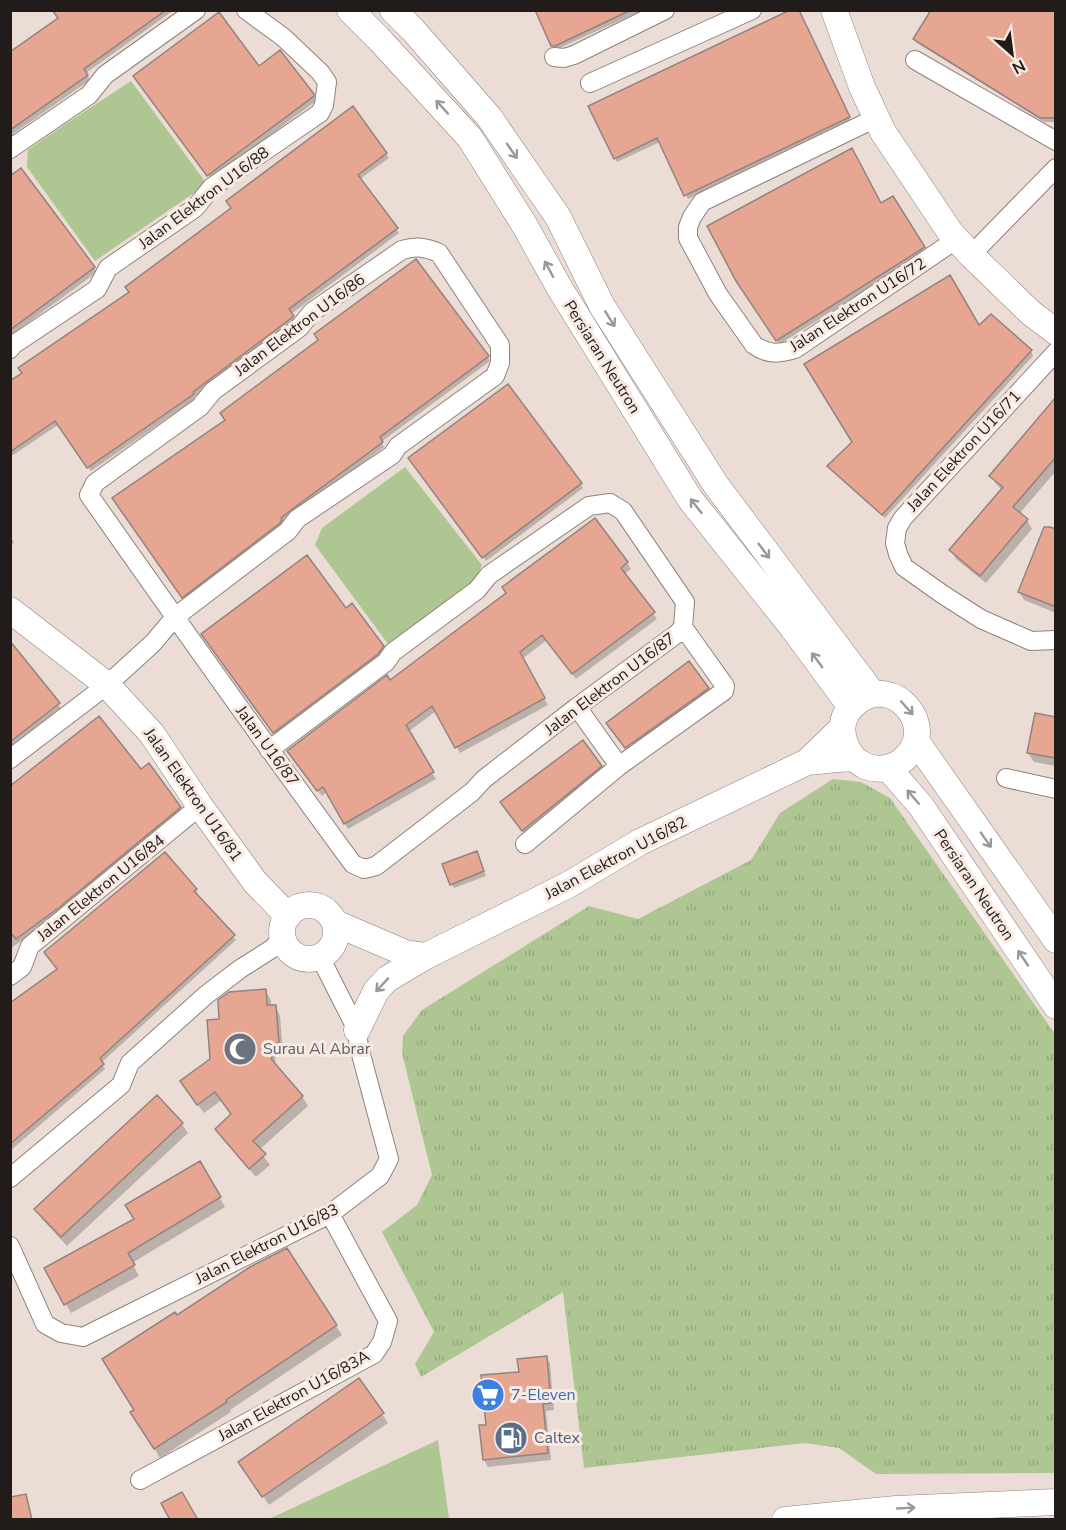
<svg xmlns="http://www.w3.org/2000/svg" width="1066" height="1530" font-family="'Nunito Sans',sans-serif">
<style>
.grass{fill:url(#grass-tufts)}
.park{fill:#adc692}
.shadow{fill:#0003}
.building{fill:#e7a692;stroke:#91837f;stroke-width:1.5}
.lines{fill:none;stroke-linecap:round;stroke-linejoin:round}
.street-casing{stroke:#8e827a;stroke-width:20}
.secondary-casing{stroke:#8e827a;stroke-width:27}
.street{stroke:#fff;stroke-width:18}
.secondary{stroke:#fff;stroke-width:26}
.oneway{stroke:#9b9998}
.labels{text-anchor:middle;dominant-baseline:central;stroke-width:6;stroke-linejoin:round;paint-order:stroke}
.street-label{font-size:16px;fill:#211c19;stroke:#f8eae2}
.worship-label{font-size:16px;fill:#5b616d;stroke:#f8eae2;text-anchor:start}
.shop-label{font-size:16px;fill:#366cbe;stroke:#f8eae2;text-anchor:start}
.service-label{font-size:16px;fill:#4e5e75;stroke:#f8eae2;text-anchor:start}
</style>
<defs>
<pattern id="grass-tufts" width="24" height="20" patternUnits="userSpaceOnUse" patternTransform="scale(1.5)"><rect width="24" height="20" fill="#adc692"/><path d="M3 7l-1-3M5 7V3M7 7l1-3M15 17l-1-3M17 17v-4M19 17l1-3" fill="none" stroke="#95aa7d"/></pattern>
</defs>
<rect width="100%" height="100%" fill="#ebddd5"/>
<path class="grass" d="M833,779L861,782L890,798L1055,1034V1473L876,1474L839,1448L805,1443L584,1468L563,1292L421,1377L415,1364L434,1332L382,1232L417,1205L432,1175L402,1053L403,1036L422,1010L589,906L638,919L751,860L780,813Z"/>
<path class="park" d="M131,81L207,184L95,261L27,167L28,150L64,125Z
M405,467L482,565L476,578L391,648L315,545L322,528Z
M438,1440L449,1519H269Z"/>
<path class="shadow" d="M60,10H174L86,73L90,80L10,136V54L59,19Z
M536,10H643L555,50Z
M798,10L851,121L688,199L660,142L617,162L615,158Z
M1056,10V122H1044L917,43L915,39Z
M258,68L313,94L316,101L211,179L137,80Z
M352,109L389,158L360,179L399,233L291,314L296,321L194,397L195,399L91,471L58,425L10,457V383L130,293Z
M21,170L97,272L10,336V178Z
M893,198L926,252L780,344L741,286Z
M991,316L1031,351L1033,356L885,518L831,470Z
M320,340L488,357L490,361L381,442L384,447L293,514L282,523L284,525L185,601L116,503L227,421Z
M508,386L583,488L486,561L413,463Z
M1056,399V471L1019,514L1027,520L1032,529L986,583L956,559L951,550L1002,490L996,484L991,476Z
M594,520L627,563L631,569L624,574L657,619L576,679L547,640L522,659L548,705L460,753L436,711L408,732L436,779L348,829L327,792L322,796L292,757L390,682L508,594Z
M1046,527L1056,531V613L1024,600L1019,592Z
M10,537L14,542L10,547Z
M345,610L382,647L385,651L380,658L276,736L205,639Z
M10,647L61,708L10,747Z
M708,689L713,698L632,756L614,733Z
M1056,718V766L1034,762L1028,753Z
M601,766L606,776L528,839L502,802Z
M141,771L180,808L183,812L64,910L10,949V788Z
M478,857L486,876L454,888L451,884Z
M196,890L198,894L196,895L236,940L101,1063L105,1069L10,1151V1005L59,969Z
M265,990L271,1000V1006H275L280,1016L283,1053H275L276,1067L302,1096L308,1106L259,1150L270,1165L256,1177L222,1138L216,1129L232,1115L222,1100L204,1113L187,1091L212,1060L221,1020Z
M157,1097L182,1124L188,1133L67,1246L42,1219L36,1209Z
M199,1163L225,1207L132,1263L139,1276L71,1313L46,1269L136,1219Z
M286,1250L342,1335L230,1410L231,1412L160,1458L138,1422L136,1410Z
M546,1357L550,1364L554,1410L546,1411L551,1460L488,1467L484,1460L481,1427L488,1426L520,1373Z
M382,1414L388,1423L269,1505L246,1470Z"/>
<path class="building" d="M52,10H166L84,69L88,75L10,130V52L58,18Z
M535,10H631L555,46H551Z
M790,10H799L850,117L684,196L657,138L614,159L588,106Z
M931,10H1056V118H1040L913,39Z
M219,12L259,66L280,50L314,94V96L207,176L133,76Z
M353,106L387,153L358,175L398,228L289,309L294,316L193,392L194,394L87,468L55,421L10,452V381L22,373L18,368L129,292L125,287L231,208L226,201Z
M852,148L881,203L893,196L925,247L776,341L736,281L707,226Z
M21,168L95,267L10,330V176Z
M416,259L489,356L380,437L383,442L291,510L281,518L282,520L280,523L182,598L112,498L225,420L220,413L318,340L314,334Z
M950,275L979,325L991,314L1032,350L882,515L827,466L852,442L804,364Z
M508,384L582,483L482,558L408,458Z
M1056,397V457L1013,507L1028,519L980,576L949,550L1003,487L989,476Z
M595,518L628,562L621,568L655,612L572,674L542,635L520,652L545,698L455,748L432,706L406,725L434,772L344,824L323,787L317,791L287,751L387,675L390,680L506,593L502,587Z
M1044,527H1050L1056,529V607L1018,592Z
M307,555L346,608L352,603L384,646L378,654L273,733L201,634Z
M10,641L60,703L10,742Z
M689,661L709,688L625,748L606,723Z
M1035,713L1056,717V758L1027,753Z
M99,716L141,769L149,763L181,807L61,906L16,939L10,932V786Z
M583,740L602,766L522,831L500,802Z
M477,851L484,871L450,885L442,864Z
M165,852L197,889L194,891L235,935L100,1058L104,1064L10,1144V1003L57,969L44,952Z
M266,989L267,1005H276L279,1043L270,1044L272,1060L303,1096L253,1141L266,1154L249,1169L215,1129L231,1114L215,1092L197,1105L180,1081L210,1059L207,1020L219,1019L218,1000L229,992Z
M157,1095L183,1123L61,1237L34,1209Z
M200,1161L221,1197L128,1253L135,1265L64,1305L44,1268L134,1219L125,1205Z
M287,1248L337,1325L226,1400L227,1402L154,1449L130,1412L134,1410L102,1359L175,1312L177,1315L250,1267Z
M547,1356L551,1403L543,1404L548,1453L483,1460L479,1425H486L481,1375L519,1372L517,1359Z
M359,1378L384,1413L262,1497L238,1462Z
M182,1492L198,1520H170L161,1503Z
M26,1494L32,1520H10V1497Z"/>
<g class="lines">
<g class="street-casing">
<path id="street" d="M554,57L564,58L574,55L665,10
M915,60L1056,141
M590,83L752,10
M876,118L702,202L692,217L688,227V238L718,294L754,345C768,355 779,354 795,349L957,239
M10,149L89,95L105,75L196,10
M971,255L1056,168
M10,349L13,345L97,289L108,268L195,208L212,187L320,113L324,105L327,82L320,72L283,37L246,10
M1056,352L903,518L897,528L895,543L898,554L904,567L942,594L981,619L1031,641L1056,640
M577,707L619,766
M10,759L107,685L153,643L175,617L288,531L297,519L392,455L398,446L495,376L500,363V345L439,253C426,247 416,246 402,250L312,312L299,328L213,391L200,407L95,483L89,495C176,619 263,742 353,864L364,869L376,866L472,792L484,779L577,707L678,633L683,627L685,602L623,511L610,503L589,506L489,575L477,590L393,652L386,662L269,750
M1006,778L1056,789
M525,844L619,766L724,691L725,686L683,627
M10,976L22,967L30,946L200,806
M10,1178L121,1085L130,1063L206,995L240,969L273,948L283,936
M10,1246L45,1324L61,1333L83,1337L330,1214L380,1176L389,1159L359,1047L357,1030L320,957
M140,1480L374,1354L382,1342L388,1321L330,1214"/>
</g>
<g class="secondary-casing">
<path id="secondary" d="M350,10L378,38L470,138L525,226L559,287L690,499L792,627L851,707
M393,10L413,30L489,117L558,217L602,306L716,485L873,694
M834,10L862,87L883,132L950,232L971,255L1031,313L1056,332
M10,610L107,685L152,734L200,806L255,882L288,916
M916,741L1056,940
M807,762C818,762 843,757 853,759C857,760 861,764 865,766C878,771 893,769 904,759C940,728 894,673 857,702C836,718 840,741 854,759
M888,768L921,806L1056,1006
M282 932a27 27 0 1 1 54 0a27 27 0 1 1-54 0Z
M335,923L405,953L426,956
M357,1030L376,991L387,979L426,956L568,885L640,842L807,762L842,728
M785,1520L896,1509L1056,1502"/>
</g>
<use href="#street" class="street"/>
<use href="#secondary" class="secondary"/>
</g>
<defs><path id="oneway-shaft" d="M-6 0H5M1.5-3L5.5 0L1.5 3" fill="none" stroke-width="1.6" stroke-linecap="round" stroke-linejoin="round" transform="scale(1.5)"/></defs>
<g class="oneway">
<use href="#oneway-shaft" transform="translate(442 107) rotate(-132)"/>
<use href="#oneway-shaft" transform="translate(512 151) rotate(55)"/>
<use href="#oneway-shaft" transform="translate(549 269) rotate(-118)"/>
<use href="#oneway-shaft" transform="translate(610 319) rotate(58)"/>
<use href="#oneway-shaft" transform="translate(696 506) rotate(-128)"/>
<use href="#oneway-shaft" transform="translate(764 551) rotate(53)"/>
<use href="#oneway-shaft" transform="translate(817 660) rotate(-126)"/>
<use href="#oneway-shaft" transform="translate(907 708) rotate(48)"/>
<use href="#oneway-shaft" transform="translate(913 797) rotate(-131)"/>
<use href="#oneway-shaft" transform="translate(986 840) rotate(55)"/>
<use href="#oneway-shaft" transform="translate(1023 958) rotate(-124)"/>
<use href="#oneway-shaft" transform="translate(382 985) rotate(133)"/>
<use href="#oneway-shaft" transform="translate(906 1508) rotate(-3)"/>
</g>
<defs>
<g id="mosque-disc" transform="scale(1.725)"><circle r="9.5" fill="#6b7280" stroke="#f8eae2"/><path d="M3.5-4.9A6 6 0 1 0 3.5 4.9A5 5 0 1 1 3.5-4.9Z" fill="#fff"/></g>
<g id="supermarket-disc" transform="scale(1.725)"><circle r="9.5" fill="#3f7fe0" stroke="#f8eae2"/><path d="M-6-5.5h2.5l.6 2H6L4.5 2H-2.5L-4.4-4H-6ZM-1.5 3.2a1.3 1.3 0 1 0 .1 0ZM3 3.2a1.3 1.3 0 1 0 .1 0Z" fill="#fff"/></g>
<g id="fuel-disc" transform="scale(1.725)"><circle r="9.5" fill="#5c6f8a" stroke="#f8eae2"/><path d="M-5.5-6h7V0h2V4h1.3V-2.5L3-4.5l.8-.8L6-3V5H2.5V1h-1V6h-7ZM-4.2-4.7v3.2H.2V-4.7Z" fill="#fff"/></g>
</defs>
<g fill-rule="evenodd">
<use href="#mosque-disc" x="240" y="1049"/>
<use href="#supermarket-disc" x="488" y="1395"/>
<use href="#fuel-disc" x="511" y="1438"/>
</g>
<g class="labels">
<g class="street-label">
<text transform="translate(204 198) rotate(-37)">Jalan Elektron U16/88</text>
<text transform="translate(858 305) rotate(-33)">Jalan Elektron U16/72</text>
<text transform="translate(300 325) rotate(-37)">Jalan Elektron U16/86</text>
<text transform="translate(602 357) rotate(58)">Persiaran Neutron</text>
<text transform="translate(964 451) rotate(-47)">Jalan Elektron U16/71</text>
<text transform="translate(610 684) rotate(-37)">Jalan Elektron U16/87</text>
<text transform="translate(267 746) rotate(54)">Jalan U16/87</text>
<text transform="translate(193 795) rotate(55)">Jalan Elektron U16/81</text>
<text transform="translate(616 858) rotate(-28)">Jalan Elektron U16/82</text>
<text transform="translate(974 885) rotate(56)">Persiaran Neutron</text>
<text transform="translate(101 888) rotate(-39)">Jalan Elektron U16/84</text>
<text transform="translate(267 1244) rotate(-27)">Jalan Elektron U16/83</text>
<text transform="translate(294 1396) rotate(-29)">Jalan Elektron U16/83A</text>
</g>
<g class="worship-label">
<text x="263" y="1049">Surau Al Abrar</text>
</g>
<g class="shop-label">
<text x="511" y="1395">7-Eleven</text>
</g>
<g class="service-label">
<text x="534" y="1438">Caltex</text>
</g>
</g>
<rect width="1066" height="1530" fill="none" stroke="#211c19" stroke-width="24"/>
<g transform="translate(1012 54) rotate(152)" stroke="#f8eae2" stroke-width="4.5" paint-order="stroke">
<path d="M0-4.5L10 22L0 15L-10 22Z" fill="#211c19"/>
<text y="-9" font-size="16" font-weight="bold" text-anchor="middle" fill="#211c19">N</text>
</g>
</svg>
